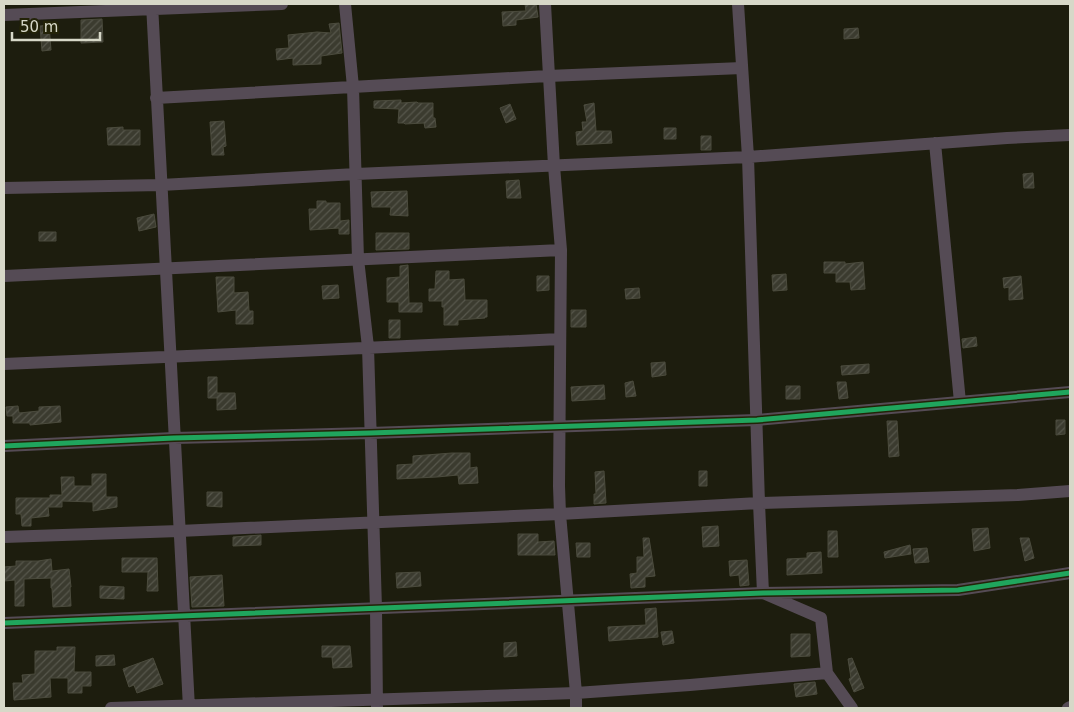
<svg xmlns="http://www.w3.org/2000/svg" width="1074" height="712" font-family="'DejaVu Sans',sans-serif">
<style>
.building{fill:url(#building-hatch);stroke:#4b4b3d}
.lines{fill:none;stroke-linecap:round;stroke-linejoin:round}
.minor{stroke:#554b55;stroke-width:12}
.cycleway-casing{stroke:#232308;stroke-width:8}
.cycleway{stroke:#20a55d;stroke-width:5}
</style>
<defs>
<pattern id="building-hatch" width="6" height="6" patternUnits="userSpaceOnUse" patternTransform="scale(1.25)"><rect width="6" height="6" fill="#3b3b2f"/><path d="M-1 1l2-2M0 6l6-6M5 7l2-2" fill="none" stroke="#57574c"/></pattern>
</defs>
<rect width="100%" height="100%" fill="#1d1d0e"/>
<path class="building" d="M525,4H536L538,17L516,20V25L503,26L502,12L526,11Z
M102,19L103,42L81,43V20Z
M339,23L342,53L321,56V64L293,65V58L277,60L276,49L289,48L288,35L317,32L331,33L329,24Z
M49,25L51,50L42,51L40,26Z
M858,28L859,38L844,39V29Z
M401,100V103L417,102L418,103H433V118H435L436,127L425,128L424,123L405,124L404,123H398L399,109L374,108V101Z
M594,103L596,131H611L612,143L577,145L576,132L583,131L582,122H587L584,105Z
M510,104L516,119L506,123L500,108Z
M224,121L226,146L223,147L224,155H212L211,137L210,122Z
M123,127V130H140V145H108L107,128Z
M664,128H676V139H664Z
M701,136H711V150H701Z
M1033,173L1034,188H1024L1023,174Z
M519,180L521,198H507L506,181Z
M407,191L408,216L390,215L391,207H372L371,192Z
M317,201H326V203H340V221L349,220V234H339V228L310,230L309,209H317Z
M154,214L156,227L139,231L137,218Z
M39,232H56V241H39Z
M376,233H409V249L376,250Z
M824,262H845V264L863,262L865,289L851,290L850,282H836V273H824Z
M408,265L409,303H422V312H399V302H387V278L400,277V266Z
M436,271H449V280L464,279L465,300H487V317H485V318L458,320V325H444V307H442V301H429V289H435Z
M786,274L787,290L773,291L772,275Z
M537,276H549V290L537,291Z
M1021,276L1023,299L1009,300V287L1004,288L1003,278Z
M216,277H234V293L248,292L249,311H253V324H236V310L218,312Z
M338,285L339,298L323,299L322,286Z
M639,288L640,298L626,299L625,289Z
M571,310H586V327H571Z
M389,320H400V338H389Z
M976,337L977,346L963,348L962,339Z
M665,362L666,375L652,377L651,363Z
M869,364V373L842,375L841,366Z
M208,377H217V393H235L236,409L217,410V398H208Z
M633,381L636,396L626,397L625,383Z
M837,382H846L848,398L839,399Z
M604,385L605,399L572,401L571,387Z
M786,386H800V399H786Z
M18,406L19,413L39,411V407L60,406L61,422L30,425V423H13V416H7L6,407Z
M1056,420H1065V434L1056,435Z
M887,421H897L899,456L889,457Z
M452,453H470V468L477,467L478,483L459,484L458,475L437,477L397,479V465L413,464V456Z
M604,471L606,503L594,504V494H596L595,472Z
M699,471H707V486H699Z
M92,474H106V497H117V507L93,511V502L62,501V507H48L49,516L31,518V526H22L21,514H16V498H50V495H62L61,477H74V486H92Z
M207,492H222V507L207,506Z
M718,526L719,546L703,547L702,527Z
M988,528L990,548L974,551L972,529Z
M828,531H837L838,557H828Z
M518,534H538V542L554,541L555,555H518Z
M261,535V545L233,546V537Z
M643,538H649L655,576L645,577V587L631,588L630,574L637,573V557H644Z
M1020,538H1029L1034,558L1025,561Z
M576,543H590V557H577Z
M910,545L911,554L885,558L884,552Z
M927,548L929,562L915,563L913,549Z
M821,552L822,573L787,575V559L807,558V553Z
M122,558H157L158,591H147L148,572H122Z
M51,559L52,571L69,569L71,587H70L71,606L53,607L52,588H51V578L24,579V606H15V580L4,581V567L16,566V561H38Z
M747,560L749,585L740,586L739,575L730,576L729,561Z
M420,572L421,586L397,588L396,573Z
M222,575L224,606L192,607L190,577Z
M100,586L124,587V599L100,598Z
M656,608L658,637L609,641L608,627L646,625L645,609Z
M672,631L674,643L663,645L661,632Z
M791,634H810V656L791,657Z
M516,642L517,656L504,657V643Z
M322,646H350L352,667L333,668L332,657H322Z
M57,647H75L74,672H91V686H82V693H68V678H50L51,697L14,700L13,683H23L22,675L35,674V651H57Z
M114,655L115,665L96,666V656Z
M153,658L163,684L137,693L134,685L129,687L123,669Z
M852,658L864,688L854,692L849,679L851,678L848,659Z
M815,682L817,694L796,697L794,684Z"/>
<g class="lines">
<path class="minor" d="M152,4L189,708
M345,4L353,87L358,259L368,347L376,608L377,708
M545,4L554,166L561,250L559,486L560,514L576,693V708
M738,4L748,157L759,503L763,593L821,618L827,673L852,708
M4,15L282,4
M156,98L548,76L742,68
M935,143L960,402
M4,188L161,185L356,174L748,157L1007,138L1070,135
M4,276L561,250
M4,364C189,357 375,347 560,339
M4,446L174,438L370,433L757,420L1070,392
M4,537L179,531L560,514L759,503L1018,495L1070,491
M4,623L763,593L958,590L1070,573
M111,708L576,693L690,685L827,673
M1068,708L1070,707"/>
<g class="cycleway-casing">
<path id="cycleway" d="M4,446L174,438L370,433L757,420L1070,392
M4,623L763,593L958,590L1070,573"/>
</g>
<use href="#cycleway" class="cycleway"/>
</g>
<rect width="1074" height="712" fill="none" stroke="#d7d8c8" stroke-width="10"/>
<path d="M12 32v8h88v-8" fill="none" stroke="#d7d8c8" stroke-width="2.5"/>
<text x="20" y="32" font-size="15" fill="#d7d8c8" stroke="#232308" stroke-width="4" paint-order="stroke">50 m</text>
</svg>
